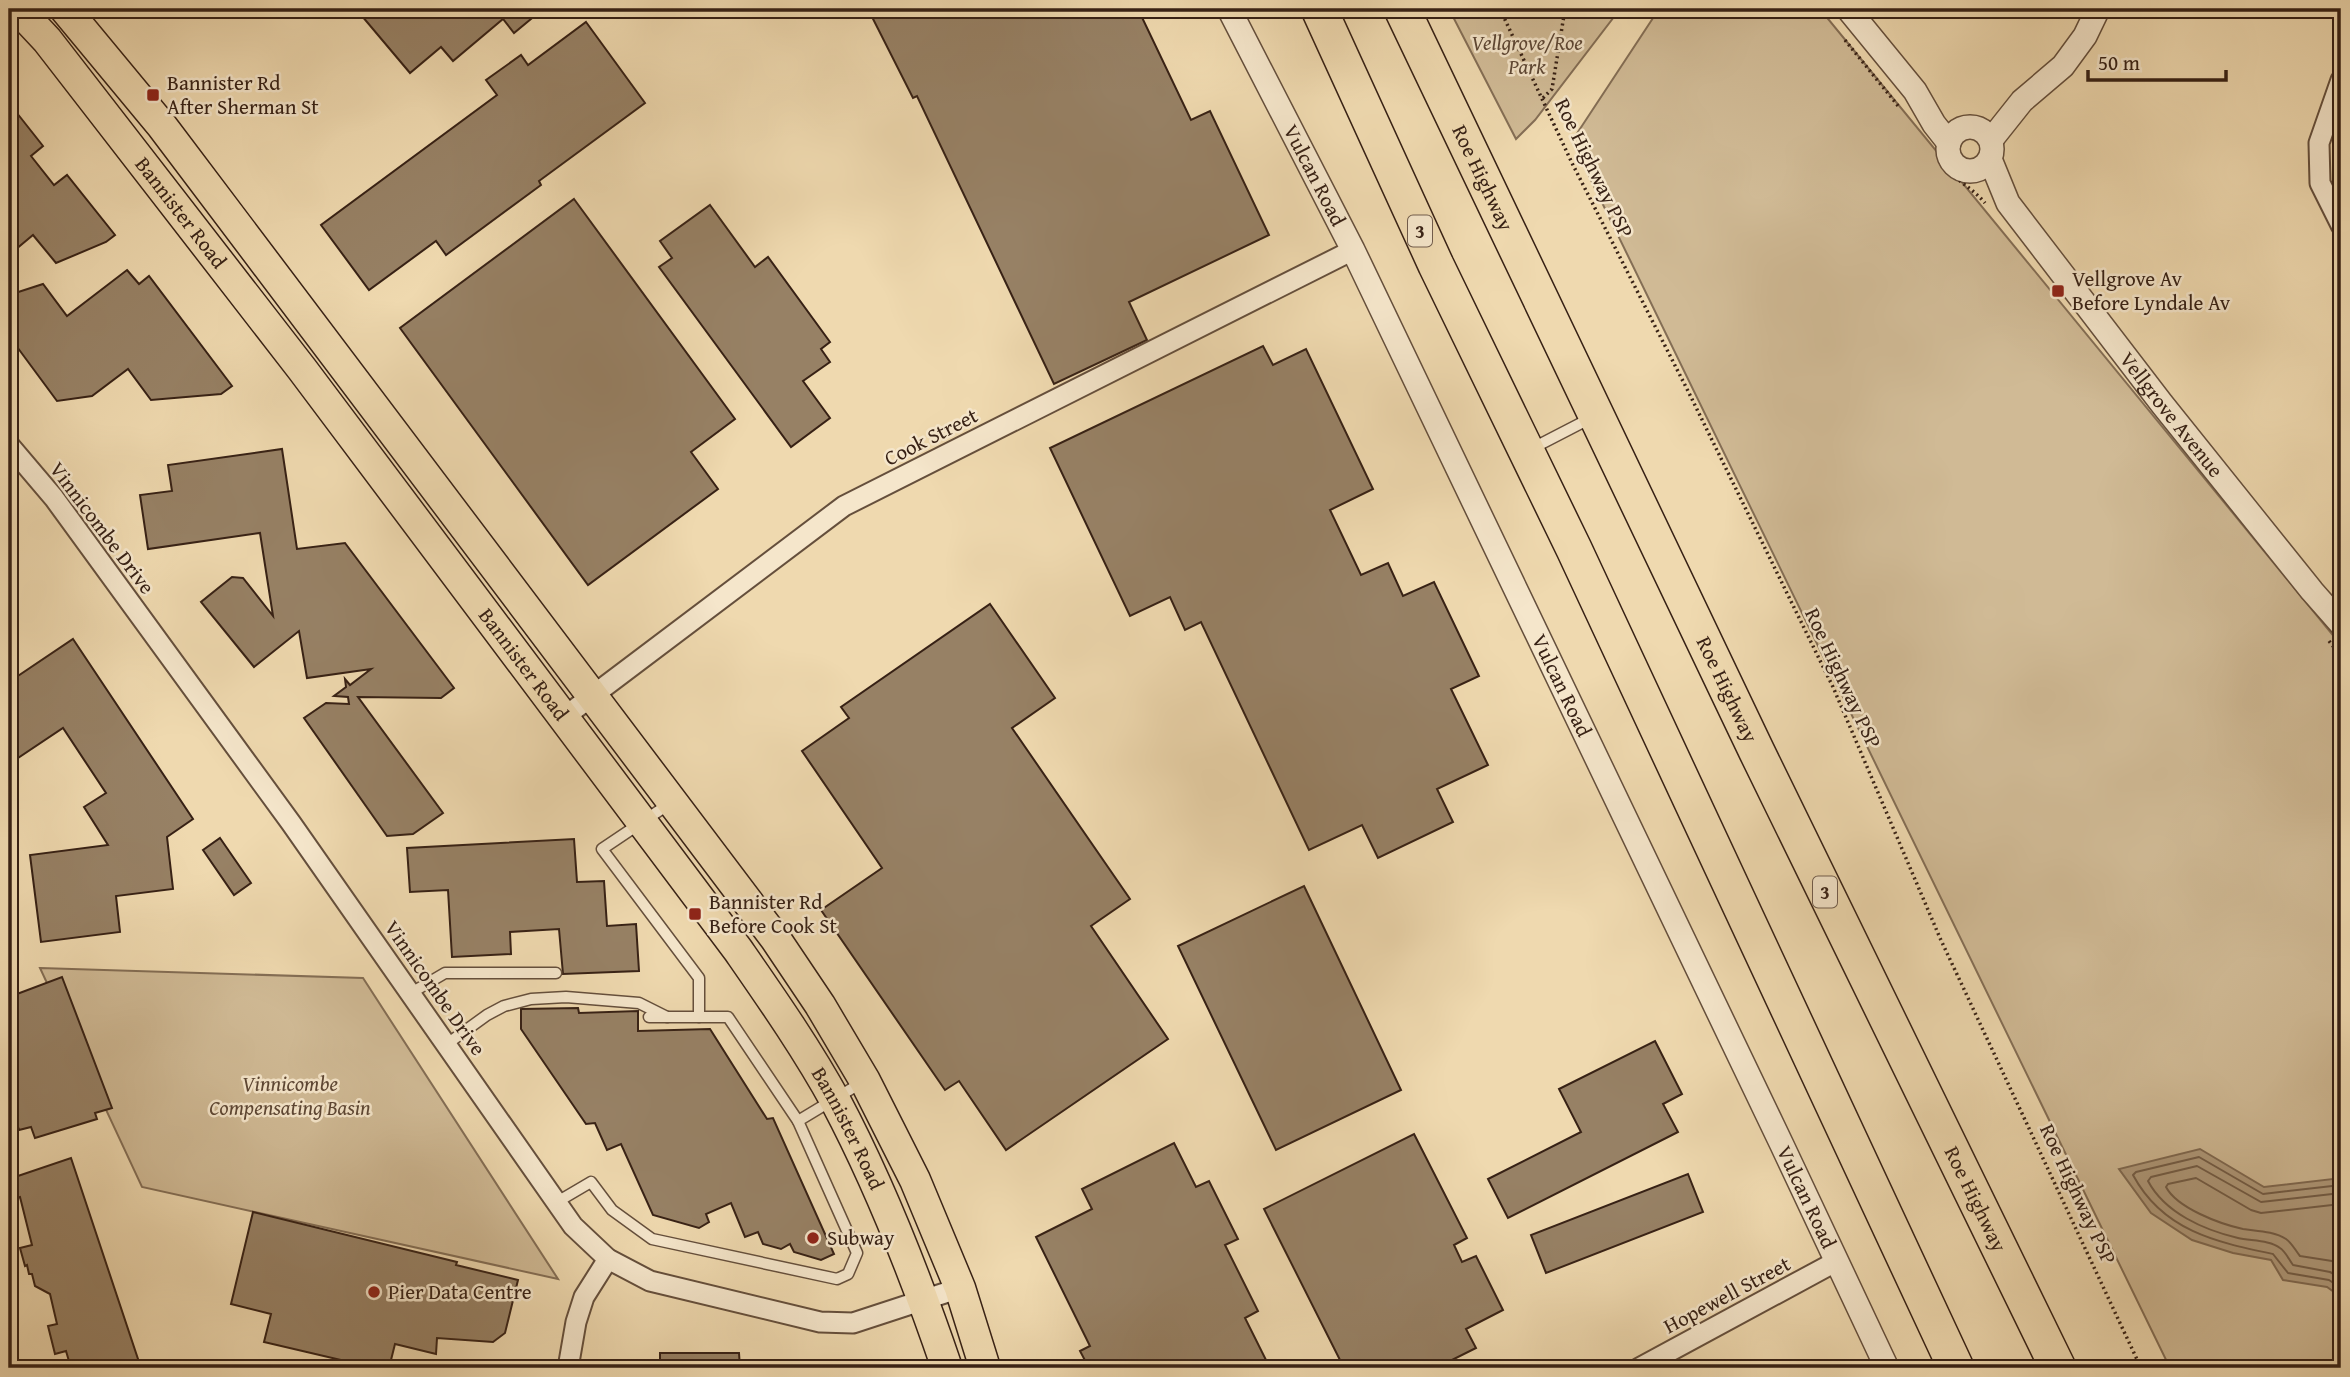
<svg xmlns="http://www.w3.org/2000/svg" width="2350" height="1377" viewBox="0 0 2350 1377" font-family="'Gentium Book Plus',serif">
	<style>
		.green { fill: #d0ba95; stroke: #846e55; stroke-width: 2 }
		.water { fill: #b09a7b; stroke: #806a52; stroke-width: 2 }
		.lines { fill: none; stroke-linecap: round; stroke-linejoin: round }
		.shore { stroke: #745e48; stroke-width: 2 }
		.building { fill: #978165; stroke: #372115; stroke-width: 2 }
		.service-casing { stroke: #654f3c; stroke-width: 13 }
		.minor-casing { stroke: #654f3c; stroke-width: 23 }
		.tertiary-casing { stroke: #654f3c; stroke-width: 26 }
		.primary-casing { stroke: #372115; stroke-width: 33 }
		.motorway-casing { stroke: #372115; stroke-width: 38 }
		.path { stroke: #372115; stroke-width: 3.5; stroke-dasharray: 2 3.5; stroke-linecap: butt }
		.service { stroke: #f5e6cb; stroke-width: 10 }
		.minor { stroke: #f5e6cb; stroke-width: 19 }
		.tertiary { stroke: #f5e6cb; stroke-width: 23 }
		.primary { stroke: #efd9af; stroke-width: 30 }
		.motorway { stroke: #efd9af; stroke-width: 35 }
		.poi-dot { fill: #8f2418; stroke: #f5e6cb; stroke-width: 2.5 }
		.labels { text-anchor: middle; stroke-width: 5; stroke-linejoin: round; paint-order: stroke }
		.shield { fill: #f5e6cb; stroke: #705c4c; stroke-width: 2 }
		.shield-label { font-size: 19px; font-weight: bold; fill: #372115 }
		.park-label { font-size: 21px; font-style: italic; fill: #5d4735; stroke: #f5e6cb }
		.poi-label { font-size: 21px; fill: #372115; stroke: #f5e6cb; text-anchor: start }
		.street-label { font-size: 21px; fill: #372115; stroke: #f5e6cb }
	</style>
	<rect width="100%" height="100%" fill="#efd9af"/>
	<filter id="stains"><feTurbulence type="fractalNoise" baseFrequency=".00286" numOctaves="4"/><feColorMatrix values="0 0 0 0 .2 0 0 0 0 .09 0 0 0 0 .02 0 0 0 .5 -.17"/></filter>
	<radialGradient id="worn" r=".72"><stop offset=".6" stop-color="#630" stop-opacity="0"/><stop offset="1" stop-color="#630" stop-opacity=".3"/></radialGradient>
	<g class="green">
		<path d="M1449 9H1620L1535 120 1516 139Z"/>
		<path d="M1659 9H1820L2341 645V1368H2170L1572 141Z"/>
		<path d="M40 968 363 978 558 1279 142 1187Z"/>
	</g>
	<path class="water" d="M2200 1149 2264 1187 2341 1178V1297L2327 1287 2283 1280 2271 1260 2233 1253 2192 1240 2151 1213 2119 1169Z"/>
	<g class="lines">
		<g class="shore">
			<path d="M2341 1185 2263 1194 2199 1157 2136 1172 2133 1175C2163 1231 2216 1242 2273 1254L2288 1273 2329 1280 2341 1288"/>
			<path d="M2341 1193 2261 1202 2197 1166 2151 1177 2148 1181C2165 1213 2204 1230 2238 1238 2250 1241 2270 1240 2280 1248 2286 1252 2289 1260 2293 1265L2330 1272 2341 1278"/>
			<path d="M2341 1204 2261 1213 2251 1210 2196 1178 2168 1184 2166 1187C2177 1208 2220 1224 2243 1229 2256 1231 2274 1231 2286 1239 2292 1243 2295 1250 2300 1256L2332 1261 2341 1265"/>
		</g>
	</g>
	<g class="building">
		<path d="M356 9H543L514 33 503 19 453 61 441 47 410 73Z"/>
		<path d="M868 9H1138L1191 120 1210 111 1269 235 1129 302 1147 340 1054 384 917 96 913 98Z"/>
		<path d="M586 22 645 103 539 181 541 185 446 255 436 241 369 290 321 225 497 95 486 80 521 55 528 65Z"/>
		<path d="M9 103 43 146 31 156 54 185 67 175 115 235 106 242 56 263 33 235 9 255Z"/>
		<path d="M574 199 735 419 691 452 718 489 588 585 400 328Z"/>
		<path d="M710 205 755 267 768 257 830 342 821 349 830 362 803 381 830 418 791 447 659 267 672 258 660 241Z"/>
		<path d="M127 270 139 284 149 276 232 386 221 394 151 400 128 369 92 396 57 401 9 336V295L43 284 67 316Z"/>
		<path d="M1263 346 1273 365 1306 349 1373 489 1330 510 1361 575 1388 563 1403 596 1434 582 1479 676 1451 689 1488 765 1437 789 1453 822 1378 858 1362 825 1309 850 1201 622 1185 630 1170 597 1130 616 1050 448Z"/>
		<path d="M282 449 297 549 345 543 454 688 441 698 358 697 443 813 413 834 387 836 304 718 326 703 349 704 348 697 334 696 346 687 345 679 350 685 371 669 307 678 299 631 254 667 201 602 232 577 243 578 273 616 260 533 148 549 140 495 172 491 168 465Z"/>
		<path d="M990 604 1055 698 1012 728 1130 899 1091 926 1168 1039 1006 1150 959 1081 945 1090 821 910 882 868 802 751 849 718 841 707Z"/>
		<path d="M73 639 193 819 167 837 173 889 116 896 120 932 41 942 30 855 108 845 84 807 106 793 63 728 9 764V682Z"/>
		<path d="M220 838 251 883 234 895 203 850Z"/>
		<path d="M574 839 577 882 604 881 607 926 636 924 639 971 563 974 559 929 510 932 511 954 452 957 448 890 410 892 407 848Z"/>
		<path d="M1304 886 1401 1090 1276 1150 1178 946Z"/>
		<path d="M62 977 112 1108 95 1113 97 1119 35 1138 31 1127 19 1130 12 1108 9 1109V997Z"/>
		<path d="M578 1008 579 1013 638 1011V1031L710 1029 767 1119 773 1118 834 1254 821 1260 794 1252 790 1244 781 1249 763 1244 758 1232 745 1237 731 1203 706 1214 709 1222 699 1228 653 1215 621 1144 607 1150 595 1123 586 1124 521 1029V1009Z"/>
		<path d="M1655 1041 1682 1094 1663 1104 1678 1132 1508 1218 1488 1179 1581 1132 1559 1089Z"/>
		<path d="M1414 1134 1467 1238 1454 1245 1462 1262 1476 1256 1503 1310 1466 1329 1476 1348 1436 1368H1344L1264 1209Z"/>
		<path d="M1174 1143 1196 1187 1209 1181 1238 1239 1225 1245 1258 1311 1245 1318 1270 1368H1089L1080 1351 1090 1346 1036 1237 1092 1209 1082 1189Z"/>
		<path d="M71 1158 141 1368H71L66 1351 55 1354 48 1326 57 1324 50 1294 35 1286 32 1274H29L27 1265 25 1266 20 1248 32 1245 20 1197 9 1200V1179Z"/>
		<path d="M1688 1174 1703 1212 1546 1273 1531 1235Z"/>
		<path d="M253 1212 457 1262 456 1265 518 1280 505 1333 493 1342 437 1338 436 1354 395 1344 389 1368H375L264 1342 271 1314 231 1304Z"/>
		<path d="M660 1353H739L740 1368H660Z"/>
	</g>
	<g class="lines">
		<g class="service-casing">
			<g id="service">
				<path d="M1533 448 1591 418"/>
				<path d="M669 804 602 849 699 978V1017"/>
				<path d="M411 993 445 973H556"/>
				<path d="M649 1017H728L798 1121"/>
				<path d="M447 1044 487 1015 504 1006 531 999 566 997 639 1003 667 1017"/>
				<path d="M557 1202 591 1182 612 1210 652 1239 837 1279 848 1274 857 1253 798 1121 861 1083"/>
			</g>
		</g>
		<g class="minor-casing">
			<g id="minor">
				<path d="M2341 80 2319 143 2320 183 2341 225"/>
				<path d="M9 445 54 498 291 823 573 1226 608 1259 650 1281 820 1322 853 1323 960 1288"/>
				<path d="M563 718 844 506 1353 250"/>
				<path d="M568 1368 576 1322 584 1297 608 1259"/>
				<path d="M1639 1368 1837 1261"/>
			</g>
		</g>
		<g class="tertiary-casing">
			<g id="tertiary">
				<path id="s1" d="M1229 9 1353 250 1782 1145 1887 1368"/>
				<path d="M1848 9 1915 91 1934 124 1949 143"/>
				<circle cx="1970" cy="149" r="22"/>
				<path d="M1991 140 2022 101 2063 66 2085 36 2098 9"/>
				<path id="s2" d="M1990 159 2008 203 2162 404 2312 591 2341 624"/>
			</g>
		</g>
		<g class="primary-casing">
			<g id="primary">
				<path id="s3" d="M18 9 47 40 302 369 738 950C772 999 807 1049 836 1102 881 1187 916 1277 947 1368"/>
				<path d="M65 9 162 126 775 938 820 1005 865 1081 915 1180 960 1288 985 1368"/>
			</g>
		</g>
		<g class="motorway-casing">
			<g id="motorway">
				<path d="M1319 9 1436 265 1574 549 1956 1368"/>
				<path id="s4" d="M1402 9 1757 752 2058 1368"/>
			</g>
		</g>
		<g class="path">
			<path d="M1500 9 1572 163 1688 391 1833 687 1940 938 2141 1368"/>
			<path d="M1845 40 1899 107"/>
			<path d="M1543 98 1552 89 1565 9"/>
			<path d="M1940 161C1951 178 1972 187 1985 203"/>
			<path d="M2329 641 2341 656"/>
		</g>
		<use href="#service" class="service"/>
		<use href="#minor" class="minor"/>
		<use href="#tertiary" class="tertiary"/>
		<use href="#primary" class="primary"/>
		<use href="#motorway" class="motorway"/>
	</g>
	<g class="poi-dot">
		<rect x="146" y="88" width="14" height="14" rx="3.5"/>
		<rect x="2051" y="284" width="14" height="14" rx="3.5"/>
		<rect x="688" y="907" width="14" height="14" rx="3.5"/>
		<circle cx="813" cy="1238" r="7"/>
		<circle cx="374" cy="1292" r="7"/>
	</g>
	<g class="labels">
		<g class="shield">
			<rect x="1408" y="215.5" width="24" height="31" rx="5"/>
			<rect x="1813" y="876.5" width="24" height="31" rx="5"/>
		</g>
		<g class="shield-label">
			<text x="1420" y="238">3</text>
			<text x="1825" y="899">3</text>
		</g>
		<g class="park-label">
			<text x="1527" y="50">Vellgrove/Roe<tspan x="1527" dy="24">Park</tspan></text>
			<text x="290" y="1091">Vinnicombe<tspan x="290" dy="24">Compensating Basin</tspan></text>
		</g>
		<g class="poi-label">
			<text x="167" y="90">Bannister Rd<tspan x="167" dy="24">After Sherman St</tspan></text>
			<text x="2072" y="286">Vellgrove Av<tspan x="2072" dy="24">Before Lyndale Av</tspan></text>
			<text x="709" y="909">Bannister Rd<tspan x="709" dy="24">Before Cook St</tspan></text>
			<text x="827" y="1245">Subway</text>
			<text x="388" y="1299">Pier Data Centre</text>
		</g>
		<g class="street-label">
			<text transform="translate(1594 168) rotate(64)" y="7">Roe Highway PSP</text>
			<text dy="7" stroke="none"><textPath href="#s1" startOffset="187">Vulcan Road</textPath></text>
			<text dy="7" stroke="none"><textPath href="#s4" startOffset="187">Roe Highway</textPath></text>
			<text dy="7" stroke="none"><textPath href="#s3" startOffset="261">Bannister Road</textPath></text>
			<text dy="7" stroke="none"><textPath href="#s2" startOffset="315">Vellgrove Avenue</textPath></text>
			<text transform="translate(931 437) rotate(-27)" y="7">Cook Street</text>
			<text transform="translate(102 528) rotate(53)" y="7">Vinnicombe Drive</text>
			<text dy="7" stroke="none"><textPath href="#s3" startOffset="828">Bannister Road</textPath></text>
			<text transform="translate(1843 678) rotate(65)" y="7">Roe Highway PSP</text>
			<text dy="7" stroke="none"><textPath href="#s1" startOffset="754">Vulcan Road</textPath></text>
			<text dy="7" stroke="none"><textPath href="#s4" startOffset="754">Roe Highway</textPath></text>
			<text transform="translate(435 988) rotate(55)" y="7">Vinnicombe Drive</text>
			<text dy="7" stroke="none"><textPath href="#s3" startOffset="1395">Bannister Road</textPath></text>
			<text transform="translate(2078 1194) rotate(65)" y="7">Roe Highway PSP</text>
			<text dy="7" stroke="none"><textPath href="#s1" startOffset="1321">Vulcan Road</textPath></text>
			<text dy="7" stroke="none"><textPath href="#s4" startOffset="1321">Roe Highway</textPath></text>
			<text transform="translate(1727 1295) rotate(-28)" y="7">Hopewell Street</text>
		</g>
	</g>
	<rect width="2350" height="1377" fill="none" stroke="#efd9af" stroke-width="35"/>
	<rect x="10" y="10" width="2329" height="1356" fill="none" stroke="#372115" stroke-width="3.5"/>
	<rect x="18" y="18" width="2315" height="1342" fill="none" stroke="#372115" stroke-width="2"/>
	<path d="M2088 70v10h138v-10" fill="none" stroke="#372115" stroke-width="3.5"/>
	<text x="2098" y="70" font-size="21" fill="#372115" stroke="#f5e6cb" stroke-width="5" paint-order="stroke">50 m</text>
	<rect width="100%" height="100%" filter="url(#stains)"/>
	<rect width="100%" height="100%" fill="url(#worn)"/>
</svg>
